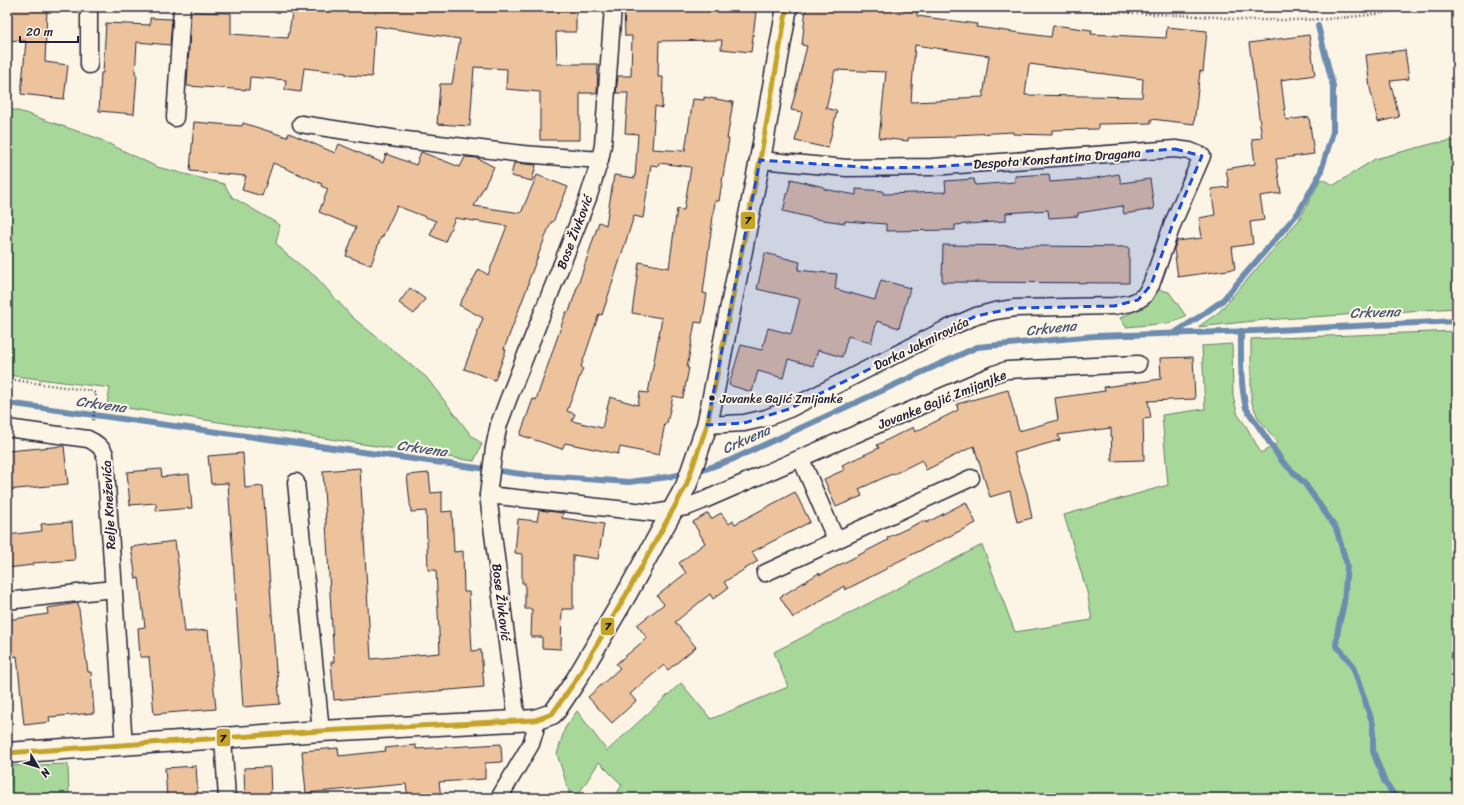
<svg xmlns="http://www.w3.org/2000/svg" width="1464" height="805" viewBox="0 0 1464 805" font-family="Sriracha,sans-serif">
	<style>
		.green { fill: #a7d899; stroke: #647d6a }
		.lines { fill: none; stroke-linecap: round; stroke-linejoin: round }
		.stream { stroke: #6e8caf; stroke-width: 6 }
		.building { fill: #edc39d; stroke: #22223b; fill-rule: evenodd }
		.minor-casing { stroke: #22223b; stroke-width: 19 }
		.tertiary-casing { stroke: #22223b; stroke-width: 23 }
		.path { stroke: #22223b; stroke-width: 2.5; stroke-dasharray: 1 3; stroke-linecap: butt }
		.minor { stroke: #fcf5e5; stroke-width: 16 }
		.tertiary { stroke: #fcf5e5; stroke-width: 20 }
		.bus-1-casing { stroke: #fcf5e5; stroke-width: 8 }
		.bus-1 { stroke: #c4a32b; stroke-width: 5 }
		.marked { fill: #1d4ed8; fill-opacity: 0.2; stroke: #1d4ed8; stroke-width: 3; stroke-dasharray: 8 5; stroke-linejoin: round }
		.bus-dot { fill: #22223b; stroke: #fcf5e5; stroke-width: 1.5 }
		.labels { text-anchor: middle; stroke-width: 4; stroke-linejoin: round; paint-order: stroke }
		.bus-label { font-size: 12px; fill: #22223b; stroke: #fcf5e5; text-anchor: start }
		.street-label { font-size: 13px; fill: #22223b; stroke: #fcf5e5 }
		.water-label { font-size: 14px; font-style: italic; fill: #485775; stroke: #fcf5e5 }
		.line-badge { stroke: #fcf5e5; stroke-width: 1.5 }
		.pale-badge-label { font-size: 11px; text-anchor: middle; font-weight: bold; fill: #111 }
	</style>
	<rect width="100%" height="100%" fill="#fcf5e5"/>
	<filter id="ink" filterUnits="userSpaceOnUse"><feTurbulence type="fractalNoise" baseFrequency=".025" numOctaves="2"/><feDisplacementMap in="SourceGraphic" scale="8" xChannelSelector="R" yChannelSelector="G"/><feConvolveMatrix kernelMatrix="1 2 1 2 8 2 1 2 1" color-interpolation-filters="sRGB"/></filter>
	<g filter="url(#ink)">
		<g class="green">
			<path d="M7 108 25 113 97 138 157 167 224 184 232 197 280 225 276 243 286 254 316 277 352 317 426 377 471 435 482 444 474 461 107 405 110 388 7 375Z"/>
			<path d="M1457 140V308L1263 320 1198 327 1219 312 1299 220 1321 179 1334 185 1375 159 1435 143Z"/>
			<path d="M1156 289 1169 292 1186 316 1169 323 1126 327 1120 318C1139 310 1143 304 1156 289Z"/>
			<path d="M1457 331V798H614L622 785 599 762 578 795 582 798H571L557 754 565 728 577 711 607 751 681 683 711 719 788 687 774 652 982 545 1015 632 1092 620 1087 592 1064 515 1168 485 1162 415 1205 409 1202 346 1232 344 1233 397 1238 415 1246 426 1261 453 1278 443 1258 418 1251 400V339Z"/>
			<path d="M68 764 69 798H7V766Z"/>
		</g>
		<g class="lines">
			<g class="stream">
				<path d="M1241 331C1241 357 1240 383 1246 408L1282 461 1305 484 1336 528 1347 565 1344 603 1338 629 1336 645 1352 664 1373 724V751L1385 783 1397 798"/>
				<path d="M1176 332 1202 315 1222 301 1298 213 1320 174 1333 132V86L1318 26"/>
				<path d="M7 403 529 475 629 482 668 477 700 471 731 460 977 347 1095 336 1255 331 1457 321"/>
			</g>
		</g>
		<g class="building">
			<path d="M7 7H47L45 62 68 65 64 99 21 94 26 41 7 40Z"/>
			<path d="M293 7H540V10L576 9V32H556L557 64H598L597 93H580V140H540V92L506 89 507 69 474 67 470 126 437 124 440 84H452L460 39 375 26 372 77 346 75V73L304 68 301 92 285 90 286 80 250 77 249 90 187 86 191 12 231 13V34L288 38Z"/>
			<path d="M624 7H711L756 12 751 52 721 49 722 40 659 41 658 77H663L662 108 655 106 652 149 685 151 693 99 704 100V97L733 102 727 139H729L719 201H715L703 293 707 294 702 323 695 322 687 368H689L683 398 673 396 667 423H665L659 455 620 447 618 454 565 443 562 449 520 435 533 399 536 400 566 312H569L599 222 606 225 614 175 635 178 638 134 625 133 628 93H616L618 76H631L632 36H625ZM659 163 691 167 684 210 677 209 669 268 639 262 632 313 662 318 648 393 640 392 638 405 610 397 602 428 572 421 575 414 567 411 583 368 581 367 599 314 602 315 634 216 643 218 651 165 658 166Z"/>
			<path d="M806 7H856L917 11V16L977 24 976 27 1051 37 1053 25 1092 30 1091 34 1166 38 1167 27 1207 31 1203 72 1200 71 1194 124 1151 119V123L1098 124V129L1052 130V135L1013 134V132L955 135V137L908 138V141L879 138 886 72 835 70 826 108 837 111 828 148 795 141 802 112 791 110 807 46 802 45ZM915 45 989 56 983 97 960 98V100L911 102ZM1029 64 1143 79 1142 97 1025 95Z"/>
			<path d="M150 18 172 19 170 45 137 42 135 75H137L134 114 99 111 101 73H103L106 23 150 25Z"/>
			<path d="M1309 35 1315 75 1281 80 1286 120 1309 117 1314 154 1276 159 1281 193 1260 196 1264 220 1250 222 1253 244 1232 247 1235 269 1178 277 1174 249 1177 241 1202 238 1199 218 1215 215 1211 189 1229 187 1226 169 1255 164 1252 139 1262 138 1249 43Z"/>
			<path d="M1405 50 1409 79 1390 81 1399 117 1378 122 1370 88 1366 55Z"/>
			<path d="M194 122 242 126 243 123 287 137 289 133 335 153 339 144 383 163 386 154 416 165 421 152 460 167 465 157 477 158 494 167 474 206 521 213 537 175 568 187 553 222H551L528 282 529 283 504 349 506 350 495 380 464 369 483 318 459 305 479 269 488 275 507 226 455 218 445 242 430 235 436 221 397 206 382 238 381 237 371 265 346 256 356 227 319 212 328 189 321 186 322 184 273 163 262 196 242 190 246 176 190 171Z"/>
			<path d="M514 163 536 165 532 181 511 176Z"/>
			<path d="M1049 174 1050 182 1090 179 1119 174 1121 183 1150 179 1154 209 1124 214 1122 206 1078 213V216L1049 218 1048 210 1006 213V221L955 225V230L886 231V224L845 221V223L816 219 783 211 791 179 824 187V189L856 195V189L883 191V194L946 192 945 181 974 179 975 185 1015 182V176Z"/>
			<path d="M943 245 1129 247V283L942 282Z"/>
			<path d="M765 253 800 262 798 270 837 274 835 289 875 300 881 280 910 288 899 328 877 321 871 343 848 336 842 357 818 350 813 366 788 359 783 378 758 371 752 392 729 385 741 345 762 350 768 328 791 334 800 299 757 289Z"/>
			<path d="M410 288 425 299 414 314 399 303Z"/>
			<path d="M1193 357 1195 399 1148 401 1151 418 1143 419 1144 460 1112 461 1111 428 1058 435 1060 440 1014 453 1027 493 1032 518 1017 522 1010 491 990 497 974 446 926 470 922 460 892 475V474L859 489 862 496 836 507 824 479 844 470 842 465 879 448 877 445 913 427 915 432 958 410 957 404 1008 390 1019 431 1058 420 1055 398 1105 391 1104 387 1161 379 1160 358Z"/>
			<path d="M64 446 68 484 7 490V451Z"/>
			<path d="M243 453 245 488 263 486 276 671H277L280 704 243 707 228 483 211 484 208 456Z"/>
			<path d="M360 468 371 659 440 653 436 570H428L426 511 411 512 407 475 429 473 431 493 442 492V512L452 511 454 552 463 551 464 592H469L472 651 481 650 484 687 334 700 331 662H334L323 471Z"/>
			<path d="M161 469 162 477 189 474 192 508 156 511V503L130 505 127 472Z"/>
			<path d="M795 492 810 522 752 552 758 561 724 582 728 588 713 599 710 594 675 622 696 647 668 670 664 665 630 694 636 701 612 723 588 697 620 668 616 664 647 638 637 625 664 604 657 596 686 573 679 563 705 543 693 522 708 513 711 519 721 513 729 524 733 521 735 524Z"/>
			<path d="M966 502 976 523 887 567 888 568 845 590 844 586 793 618 780 597 819 573 820 575 888 540 887 538 925 520 926 523Z"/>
			<path d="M539 510 563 513 562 518 604 524 598 559 573 555V609H562L561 649 542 648V637H531L532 609H525V583H522V554L515 553 518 519 537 521Z"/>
			<path d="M72 522 75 560 33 563V565L7 568V535L42 531 41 524Z"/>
			<path d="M175 541 179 572H178L185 632 208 630 216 709 154 714 149 657H140L138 628 145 627 139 578 136 579 131 547Z"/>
			<path d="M78 603 88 672H91L94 713 49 717 50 722 24 725 17 656 12 657 7 620 48 614 47 608Z"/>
			<path d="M501 744 502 762 485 763V779L439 782 441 798H408L406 784 306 793 302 751 338 748 339 756 386 751 385 748 416 745V749Z"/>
			<path d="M196 766 198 798H167L165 768Z"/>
			<path d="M270 767 271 798H245L244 768Z"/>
		</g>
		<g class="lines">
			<g class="minor-casing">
				<g id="minor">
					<path d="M89 65V7"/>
					<path d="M175 118 182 7"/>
					<path d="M301 124 398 139 523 154 600 160"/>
					<path d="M707 425 744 423 766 418 789 409 944 330 976 316 995 311 1015 308 1114 306 1131 303 1138 300 1144 296 1151 285 1173 223 1202 156 1190 151 1175 149 932 167 847 168 760 160"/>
					<path d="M7 428 88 439C95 442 101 446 105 454L124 746"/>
					<path d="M801 459 836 540"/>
					<path d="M296 482 321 731"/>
					<path d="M488 495 654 513 687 507 702 501 994 374 1007 370 1138 364"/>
					<path d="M765 573 971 478"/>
					<path d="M7 601 113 589"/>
					<path d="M517 721 488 495 494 448 499 424 508 400 588 198 600 160 603 145 613 7"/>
					<path d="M223 738 227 798"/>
					<path d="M499 798 531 744 535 731V720"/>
				</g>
			</g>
			<g class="tertiary-casing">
				<path id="tertiary" d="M7 753 321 731 535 720 552 714 556 710 576 680 626 595 686 486 707 425 711 406 760 160 787 7"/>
			</g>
			<g class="path">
				<path d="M1049 7 1094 11 1217 17 1241 20H1293L1328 19 1369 15 1421 7"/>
				<path d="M7 379 92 391 96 394 93 422"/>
			</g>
			<use href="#minor" class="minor"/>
			<use href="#tertiary" class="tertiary"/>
			<g class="bus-1-casing">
				<path id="bus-1" d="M7 753 321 731 535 720 552 714 576 680 626 595 686 486 707 425 760 160 787 7"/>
			</g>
			<use href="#bus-1" class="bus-1"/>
		</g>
	</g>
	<path class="marked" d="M1175 149 1202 156 1173 223 1151 285 1138 300 1114 306 1015 308 976 316 789 409 744 423 707 425 760 160 876 168 932 167Z"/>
	<circle class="bus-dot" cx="712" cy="398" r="3.5"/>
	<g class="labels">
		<g class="bus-label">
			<text x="720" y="403">Jovanke Gajić Zmijanke</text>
		</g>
		<g class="street-label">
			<text transform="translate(1057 158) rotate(-4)" y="5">Despota Konstantina Dragana</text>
			<text transform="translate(574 232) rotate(-69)" y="5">Bose Živković</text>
			<text transform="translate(921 343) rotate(-26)" y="5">Darka Jakmirovića</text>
			<text transform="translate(942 399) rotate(-22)" y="5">Jovanke Gajić Zmijanjke</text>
			<text transform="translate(108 505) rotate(-93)" y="5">Relje Kneževića</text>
			<text transform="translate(502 602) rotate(83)" y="5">Bose Živković</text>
		</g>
		<g class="water-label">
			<text transform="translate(1375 312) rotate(-2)" y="5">Crkvena</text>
			<text transform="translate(1051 328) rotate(-6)" y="5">Crkvena</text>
			<text transform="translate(101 404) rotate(8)" y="5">Crkvena</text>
			<text transform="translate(746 439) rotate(-24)" y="5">Crkvena</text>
			<text transform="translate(422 448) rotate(8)" y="5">Crkvena</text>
		</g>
	</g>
	<g class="line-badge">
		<rect x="740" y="211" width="16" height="19" rx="4" fill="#c4a32b"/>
		<rect x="600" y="617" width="15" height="19" rx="4" fill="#c4a32b"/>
		<rect x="216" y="728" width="15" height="19" rx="4" fill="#c4a32b"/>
	</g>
	<g class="pale-badge-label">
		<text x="748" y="224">7</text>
		<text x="608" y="630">7</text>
		<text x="223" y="742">7</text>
	</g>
	<rect width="1464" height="805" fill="none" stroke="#fcf5e5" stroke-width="24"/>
	<rect x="12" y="12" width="1440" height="781" fill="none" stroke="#22223b" stroke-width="1.5" filter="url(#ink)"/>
	<g transform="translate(38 767) rotate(128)" stroke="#fcf5e5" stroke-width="3" paint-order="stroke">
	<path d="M0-3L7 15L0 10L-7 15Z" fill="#22223b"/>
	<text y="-6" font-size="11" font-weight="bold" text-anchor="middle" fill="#22223b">N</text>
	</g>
	<path d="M20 36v6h58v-6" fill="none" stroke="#22223b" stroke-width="2"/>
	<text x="26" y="36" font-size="12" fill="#22223b" stroke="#fcf5e5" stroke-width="3" paint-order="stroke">20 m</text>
</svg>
